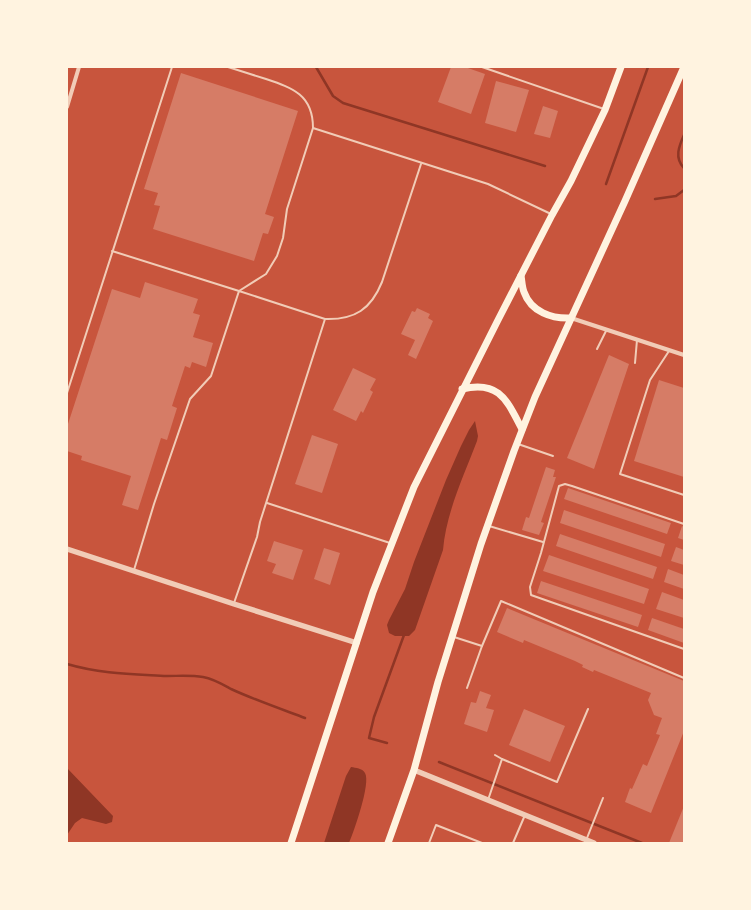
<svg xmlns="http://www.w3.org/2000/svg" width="751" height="910" viewBox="0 0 751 910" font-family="'Nunito Sans',sans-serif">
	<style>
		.water { fill: #8f3625 }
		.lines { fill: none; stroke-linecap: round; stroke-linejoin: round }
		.stream { stroke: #8f3625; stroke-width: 2.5 }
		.building { fill: #d67c66 }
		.service { stroke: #f1ccb7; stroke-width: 2 }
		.minor { stroke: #f1ccb7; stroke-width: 4 }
		.tertiary { stroke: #f1ccb7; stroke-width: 5.5 }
		.trunk { stroke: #fff3e0; stroke-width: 7 }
	</style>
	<rect width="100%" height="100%" fill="#c8553d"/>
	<g class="water">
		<path d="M475 421 478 436 477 441C464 475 446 513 443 550L415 630 409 636H395L389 633 387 625 389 620 405 589 414 562 446 480 461 446 469 430Z"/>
		<path d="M351 767C356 768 362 768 365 773 371 783 354 831 349 843H324L346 776Z"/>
		<path d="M67 768 113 816 112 822 106 824 82 818 75 823 67 835Z"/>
	</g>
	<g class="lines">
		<g class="stream">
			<path d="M316 67 333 96 343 103 545 166"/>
			<path d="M684 135C679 146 674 158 684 168"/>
			<path d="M606 184 648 67"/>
			<path d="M655 199 676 196 684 190"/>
			<path d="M67 664C101 674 132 674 167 676 179 676 191 675 203 677 214 679 222 684 231 689 255 700 281 709 305 718"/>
			<path d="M387 743 369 738 374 717 404 635"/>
			<path d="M439 762 642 843"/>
		</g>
	</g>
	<g class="building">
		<path d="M451 67H465L485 74 471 114 438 102Z"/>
		<path d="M181 73 298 111 265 214 274 217 268 234 263 233 254 261 153 229 160 206 154 205 158 193 144 189Z"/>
		<path d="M496 81 529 90 516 132 485 123Z"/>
		<path d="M543 106 558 111 550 138 534 134Z"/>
		<path d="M145 282 198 299 193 313 200 315 193 337 213 343 206 367 192 362 190 368 185 366 172 406 177 408 167 440 161 438 138 510 122 505 131 476 81 460 82 456 67 451V427L112 289 140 298Z"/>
		<path d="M417 308 430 314 428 318 433 321 416 359 408 355 415 340 401 334 412 311 415 312Z"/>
		<path d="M609 355 629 364 594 469 567 458Z"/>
		<path d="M353 368 376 379 370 390 373 392 363 413 361 411 356 421 333 410Z"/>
		<path d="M659 380 684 388V477L634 461Z"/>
		<path d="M312 435 338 444 322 493 295 484Z"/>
		<path d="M546 467 555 470 553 477H556L541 522 544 523 539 535 522 530 526 517 529 518Z"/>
		<path d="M568 488 671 523 667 534 564 499Z"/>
		<path d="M564 510 665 544 661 557 560 523Z"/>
		<path d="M682 526 684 527V540L678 538Z"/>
		<path d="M560 534 657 567 653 579 556 546Z"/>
		<path d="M274 541 303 550 293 580 272 573 276 564 267 561Z"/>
		<path d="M676 547 684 550V565L671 561Z"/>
		<path d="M324 548 340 553 330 585 314 579Z"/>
		<path d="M549 555 649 589 644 604 543 571Z"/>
		<path d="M668 569 684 575V589L664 582Z"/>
		<path d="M541 581 642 615 638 627 537 593Z"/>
		<path d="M662 592 684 600V618L656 609Z"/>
		<path d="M507 608 684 681V731L651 813 625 802 630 788 632 789 643 764 647 766 660 735 656 734 662 718 654 715 648 700 651 693 594 670 593 672 582 667 583 665 575 661 524 640 523 643 497 632Z"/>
		<path d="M652 618 684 629V643L648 630Z"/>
		<path d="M480 691 491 695 486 708 494 710 487 732 464 724 471 702 476 703Z"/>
		<path d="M524 709 565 726 550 762 509 745Z"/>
		<path d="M684 806V843H669Z"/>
	</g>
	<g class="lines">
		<g class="service">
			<path d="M482 67 604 109"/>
			<path d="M313 128 488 184 551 214"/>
			<path d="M112 251 239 291 266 274 277 256 283 238 287 209 313 128C313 95 293 88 266 79 253 75 241 71 228 67"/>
			<path d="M597 349 606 331"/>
			<path d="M669 351 650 380 620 474 684 495"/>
			<path d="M635 363 637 340"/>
			<path d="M67 393 172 67"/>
			<path d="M518 444 553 456"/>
			<path d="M267 503 390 543"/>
			<path d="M684 524 572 486 565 484 559 486 541 553 530 587 531 595 684 649"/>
			<path d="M489 526 543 542"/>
			<path d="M134 570 154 504 190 399 211 376 239 291 325 319"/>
			<path d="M234 603 257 537 260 522 325 319C355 320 371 309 382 282L421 164"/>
			<path d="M454 637 482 646"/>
			<path d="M467 688 482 646 501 601 684 678"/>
			<path d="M502 759 557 782 588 709"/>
			<path d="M488 800 502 759 495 755"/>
			<path d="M587 838 603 798"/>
			<path d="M429 843 436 825 482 843"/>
			<path d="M513 843 525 815"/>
		</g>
		<g class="minor">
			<path d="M67 107 79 67"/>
			<path d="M571 318 684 355"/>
		</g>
		<g class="tertiary">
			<path d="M67 549 234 604 357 643"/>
			<path d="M414 770 594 843"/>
		</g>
		<g class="trunk">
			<path d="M521 276C522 281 522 287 524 292 531 312 552 319 571 318"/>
			<path d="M462 389C500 380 507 401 522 429"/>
			<path d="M291 843 373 592 414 487 497 322 552 215 571 181 605 110 621 67"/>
			<path d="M388 843 414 770 438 682 481 544 514 451 535 397 625 201 684 67"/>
		</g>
	</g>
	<rect width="751" height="910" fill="none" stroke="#fff3e0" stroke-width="136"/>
</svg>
